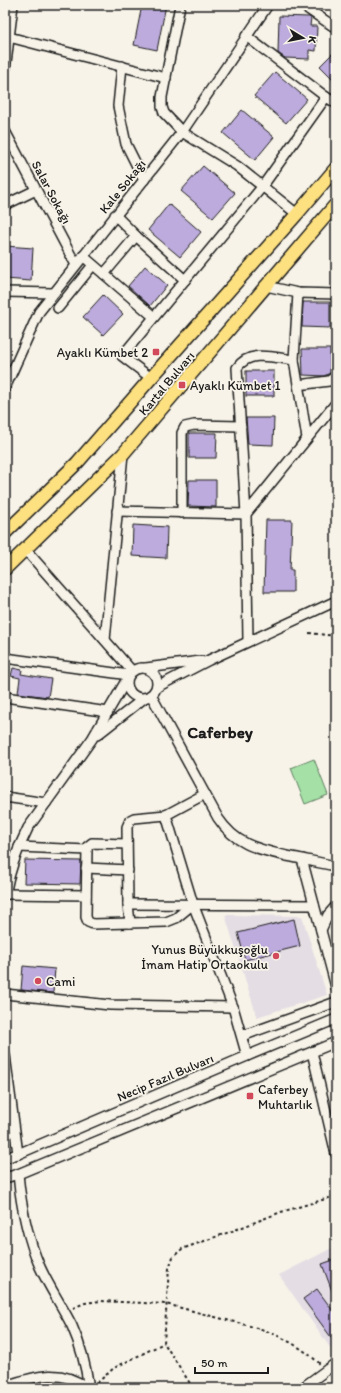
<svg xmlns="http://www.w3.org/2000/svg" width="341" height="1393" viewBox="0 0 341 1393" font-family="Itim,sans-serif">
	<style>
		.built { fill: #e5dde4 }
		.green { fill: #a5e1a6; stroke: #607e61 }
		.building { fill: #bcabdc; stroke: #1c1c1c }
		.lines { fill: none; stroke-linecap: round; stroke-linejoin: round }
		.minor-casing { stroke: #1c1c1c; stroke-width: 12 }
		.major-casing { stroke: #1c1c1c; stroke-width: 15 }
		.path { stroke: #1c1c1c; stroke-width: 2; stroke-dasharray: 3 3; stroke-linecap: butt }
		.minor { stroke: #f7f3e8; stroke-width: 9 }
		.major { stroke: #fde080; stroke-width: 12 }
		.poi-dot { fill: #d1495b; stroke: #f7f3e8; stroke-width: 1.5 }
		.labels { text-anchor: middle; stroke-width: 3.5; stroke-linejoin: round; paint-order: stroke }
		.street-label { font-size: 13px; fill: #1c1c1c; stroke: #f7f3e8 }
		.poi-label { font-size: 13px; fill: #1c1c1c; stroke: #f7f3e8; text-anchor: start }
		.district-label { font-size: 17px; font-weight: bold; fill: #1c1c1c; stroke: #f7f3e8 }
	</style>
	<rect width="100%" height="100%" fill="#f7f3e8"/>
	<filter id="ink" filterUnits="userSpaceOnUse"><feTurbulence type="fractalNoise" baseFrequency=".025" numOctaves="2"/><feDisplacementMap in="SourceGraphic" scale="8" xChannelSelector="R" yChannelSelector="G"/><feConvolveMatrix kernelMatrix="1 2 1 2 8 2 1 2 1" color-interpolation-filters="sRGB"/></filter>
	<g filter="url(#ink)">
		<g class="built">
			<path d="M225 915 302 916 327 995 257 1017Z"/>
			<path d="M336 1246V1356L279 1275Z"/>
		</g>
		<path class="green" d="M314 759 328 795 305 804 291 768Z"/>
		<g class="building">
			<path d="M142 5H166L157 50 134 45Z"/>
			<path d="M279 16 309 17 311 18 310 26H317L316 51 309 50V59L285 58 278 53Z"/>
			<path d="M336 50V82L320 66Z"/>
			<path d="M275 72 307 99 286 123 254 96Z"/>
			<path d="M242 110 274 137 255 160 223 133Z"/>
			<path d="M203 166 235 193 213 218 181 191Z"/>
			<path d="M169 204 201 232 180 257 148 230Z"/>
			<path d="M5 246 33 248 31 281 5 279Z"/>
			<path d="M145 266 167 285 150 306 128 286Z"/>
			<path d="M103 295 123 314 103 335 83 317Z"/>
			<path d="M303 302H330V328L302 327Z"/>
			<path d="M302 349H330V373L324 376 303 375Z"/>
			<rect x="246" y="371" width="28" height="25"/>
			<path d="M246 418H274L273 445 248 444Z"/>
			<path d="M189 433H217L216 458H189Z"/>
			<path d="M189 480H216V507L188 506Z"/>
			<path d="M266 520H292L290 570H293V592H264Z"/>
			<path d="M133 525 167 527 166 558 132 556Z"/>
			<path d="M13 668 22 670 21 674 51 679 48 697 18 693 20 678 11 676Z"/>
			<path d="M25 860 81 861 80 884 24 883Z"/>
			<path d="M294 919 300 946 245 960 238 933Z"/>
			<path d="M23 966 55 969 53 993 21 990Z"/>
			<path d="M336 1259V1299H335L322 1264Z"/>
			<path d="M317 1289 336 1315V1344L303 1299Z"/>
		</g>
		<g class="lines">
			<g class="minor-casing">
				<g id="minor">
					<path d="M180 5 162 97V107L164 113 182 132 237 166 297 214"/>
					<path d="M302 5 336 28"/>
					<path d="M246 36 326 97"/>
					<path d="M9 37 166 78"/>
					<path d="M122 66 118 106 126 144 144 180"/>
					<path d="M5 71 13 5"/>
					<path d="M5 131 76 265"/>
					<path d="M5 205 36 190"/>
					<path d="M115 215 136 236 185 280"/>
					<path d="M83 256 154 317"/>
					<path d="M104 274 136 236"/>
					<path d="M266 286 298 293 336 294"/>
					<path d="M5 292 53 293"/>
					<path d="M58 308 93 265"/>
					<path d="M294 360 298 293"/>
					<path d="M151 378 122 356 262 187 326 97 336 103"/>
					<path d="M298 385 329 381 336 376"/>
					<path d="M5 388 39 312 182 132 268 5"/>
					<path d="M117 511 246 514 237 368C249 349 275 358 294 360L307 438"/>
					<path d="M182 513V433L185 427 194 425 241 426"/>
					<path d="M25 549 132 671"/>
					<path d="M105 640 123 454"/>
					<path d="M248 641 246 514 336 403"/>
					<path d="M5 658 129 675"/>
					<circle cx="142" cy="683" r="15"/>
					<path d="M146 668 201 661"/>
					<path d="M157 687 209 660 336 601"/>
					<path d="M151 695 218 818C236 845 257 849 287 856 303 859 320 863 336 866"/>
					<path d="M5 697 108 712"/>
					<path d="M97 735 143 699"/>
					<path d="M205 794 166 815 193 904 233 1007 247 1056"/>
					<path d="M5 797 46 803"/>
					<path d="M127 844 92 843 87 847 86 917 88 922 93 924 166 922 176 918 193 904"/>
					<path d="M19 847 87 850"/>
					<path d="M302 859 336 987"/>
					<path d="M86 868 128 870"/>
					<path d="M5 894 86 895"/>
					<path d="M5 895C9 871 17 850 28 828L92 739 127 679"/>
					<path d="M128 904 314 905"/>
					<path d="M130 923 128 904 127 827 130 820 134 818 166 815"/>
					<path d="M321 930 328 915 336 906"/>
					<path d="M5 994 110 1005 233 1007"/>
					<path d="M242 1036 336 1002"/>
					<path d="M312 1052 336 1154"/>
					<path d="M5 1055 18 1154"/>
					<path d="M5 1158 18 1154 247 1056 336 1019"/>
					<path d="M18 1174C21 1206 27 1237 40 1267 49 1287 62 1306 72 1326 81 1346 86 1367 89 1388"/>
					<path d="M5 1178 18 1174 336 1042"/>
					<path d="M5 1386C35 1377 59 1367 87 1388"/>
					<path d="M302 1388 336 1363"/>
				</g>
			</g>
			<g class="major-casing">
				<g id="major">
					<path d="M5 533 77 463 151 378 297 214 336 168"/>
					<path d="M5 569 123 454 336 204"/>
				</g>
			</g>
			<g class="path">
				<path d="M309 633 336 636"/>
				<path d="M73 1308 85 1303 100 1301 166 1304 261 1329C283 1337 303 1348 320 1364"/>
				<path d="M331 1376 336 1381"/>
				<path d="M97 1383 114 1368 164 1343"/>
				<path d="M193 1388 164 1343 169 1268 173 1257 182 1249 235 1230 281 1212 336 1196"/>
			</g>
			<use href="#minor" class="minor"/>
			<use href="#major" class="major"/>
		</g>
	</g>
	<g class="poi-dot">
		<rect x="152" y="348" width="8" height="8" rx="2"/>
		<rect x="178" y="381" width="8" height="8" rx="2"/>
		<circle cx="276" cy="956" r="4"/>
		<circle cx="38" cy="981" r="4"/>
		<rect x="246" y="1092" width="8" height="8" rx="2"/>
	</g>
	<g class="labels">
		<g class="street-label">
			<text transform="translate(122 186) rotate(-51)" y="5">Kale Sokağı</text>
			<text transform="translate(52 192) rotate(62)" y="5">Salar Sokağı</text>
			<text transform="translate(166 383) rotate(-50)" y="5">Kartal Bulvarı</text>
			<text transform="translate(165 1077) rotate(-23)" y="5">Necip Fazıl Bulvarı</text>
		</g>
		<g class="poi-label">
			<text x="148" y="357" text-anchor="end">Ayaklı Kümbet 2</text>
			<text x="190" y="390">Ayaklı Kümbet 1</text>
			<text x="268" y="954" text-anchor="end">Yunus Büyükkuşoğlu<tspan x="268" dy="15">İmam Hatip Ortaokulu</tspan></text>
			<text x="46" y="986">Cami</text>
			<text x="258" y="1094">Caferbey<tspan x="258" dy="15">Muhtarlık</tspan></text>
		</g>
		<g class="district-label">
			<text x="220" y="738">Caferbey</text>
		</g>
	</g>
	<rect width="341" height="1393" fill="none" stroke="#f7f3e8" stroke-width="20"/>
	<rect x="10" y="10" width="321" height="1373" fill="none" stroke="#1c1c1c" stroke-width="1.5" filter="url(#ink)"/>
	<g transform="translate(303 38) rotate(100)" stroke="#f7f3e8" stroke-width="3" paint-order="stroke">
	<path d="M0-3L7 15L0 10L-7 15Z" fill="#1c1c1c"/>
	<text y="-6" font-size="11" font-weight="bold" text-anchor="middle" fill="#1c1c1c">K</text>
	</g>
	<path d="M195 1367v6h73v-6" fill="none" stroke="#1c1c1c" stroke-width="2"/>
	<text x="201" y="1367" font-size="12" fill="#1c1c1c" stroke="#f7f3e8" stroke-width="3" paint-order="stroke">50 m</text>
</svg>
